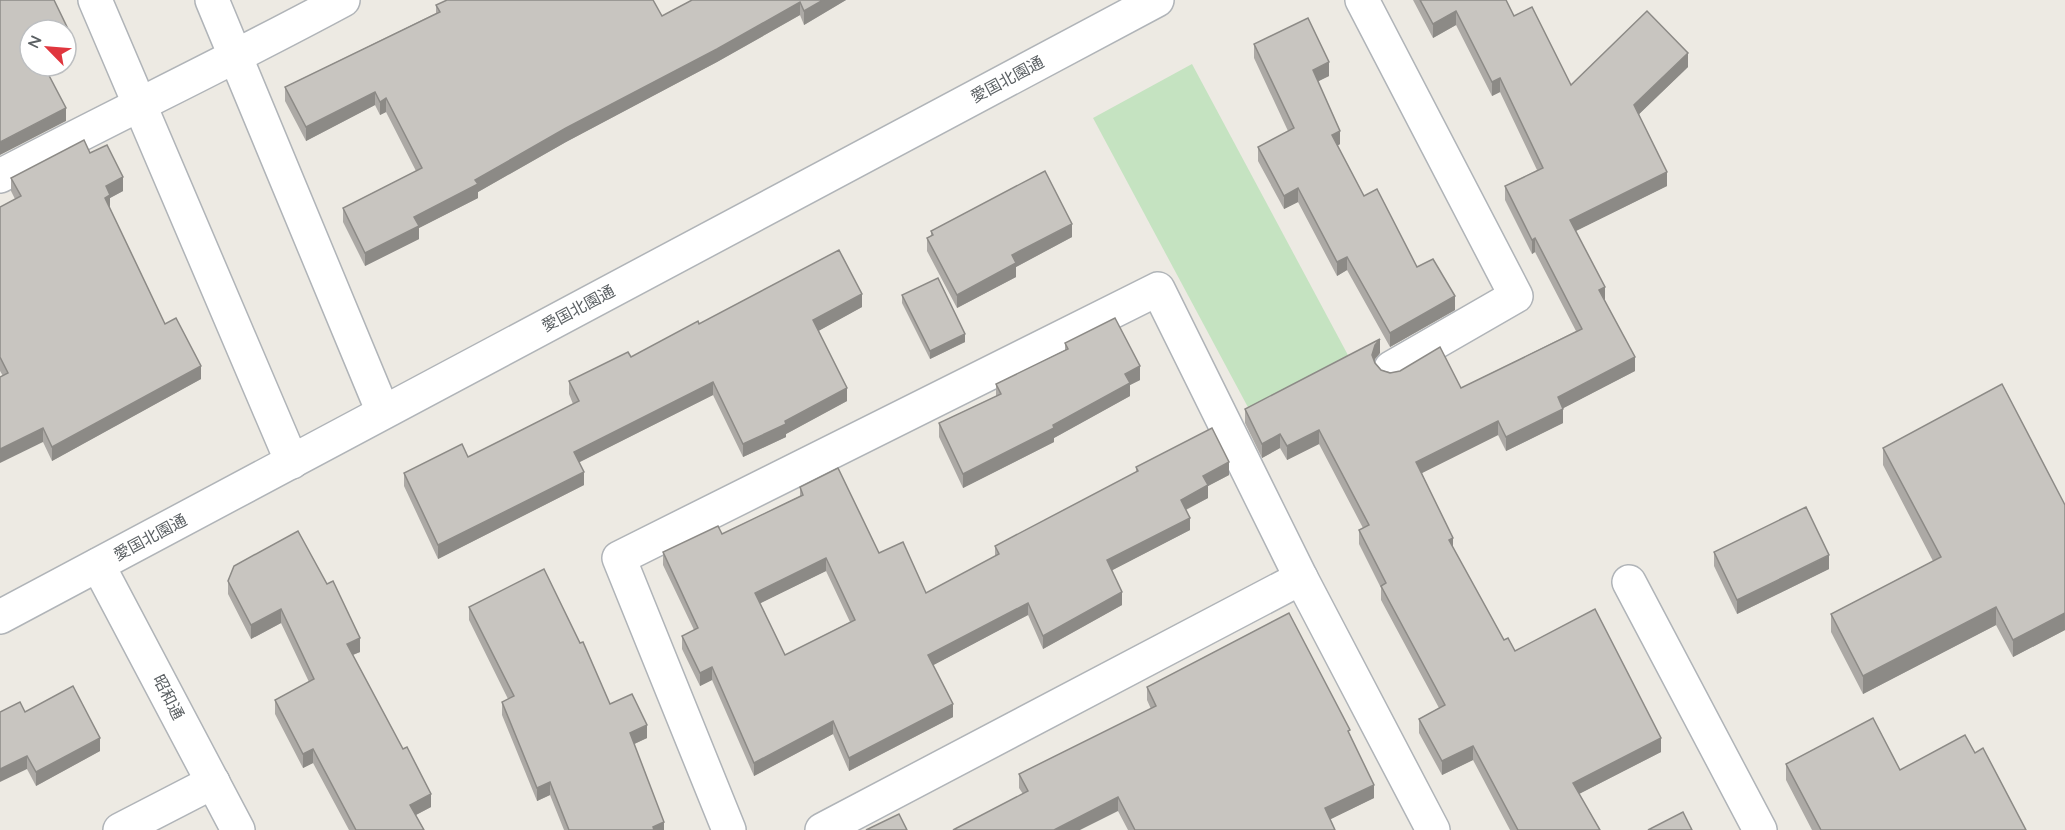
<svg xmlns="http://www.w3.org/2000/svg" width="2065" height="830" viewBox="0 0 2065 830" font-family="Quicksand,'Noto Sans JP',sans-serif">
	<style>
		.green { fill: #c5e3c1 }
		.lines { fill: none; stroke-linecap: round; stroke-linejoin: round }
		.minor-casing { stroke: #b0b4b8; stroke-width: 36 }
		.tertiary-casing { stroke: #b0b4b8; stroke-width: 36 }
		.minor { stroke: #fff; stroke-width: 33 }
		.tertiary { stroke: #fff; stroke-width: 33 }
		.wall { fill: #aca9a5; fill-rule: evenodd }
		.shaded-wall { fill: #8c8a86 }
		.building { fill: #c8c5c0; stroke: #8c8a86; stroke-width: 1.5; fill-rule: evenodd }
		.labels { text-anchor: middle; stroke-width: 4.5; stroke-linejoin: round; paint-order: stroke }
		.street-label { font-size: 16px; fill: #5b6063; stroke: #fff }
	</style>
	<rect width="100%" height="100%" fill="#edeae3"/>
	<path class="green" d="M1192 64 1349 357 1250 411 1093 118Z"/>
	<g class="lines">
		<g class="minor-casing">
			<g id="minor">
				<path d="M95 0 292 462"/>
				<path d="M212 0 383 412"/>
				<path d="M1362 0 1516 296 1391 368"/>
				<path d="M0 176C114 116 230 61 343 0"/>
				<path d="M1629 582 1760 830"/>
				<path d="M120 830 213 782"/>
				<path d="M729 830 619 558 1158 289 1301 578 1433 830"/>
				<path d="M822 830 1301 578"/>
			</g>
		</g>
		<g class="tertiary-casing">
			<g id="tertiary">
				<path d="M98 565 238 830"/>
				<path d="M0 617 1157 0"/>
			</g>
		</g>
		<use href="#minor" class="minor"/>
		<use href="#tertiary" class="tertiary"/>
	</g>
	<g class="wall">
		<path d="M692 0H846L804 25 800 15 717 62 566 142 478 192V198L419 228V239L365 266 343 222V208L416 171 386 112 380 115 375 105 306 141 285 101V87L436 13V5L662 16Z"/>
		<path d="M1413 0H1506L1514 16 1571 85 1688 67 1639 114 1667 186 1575 231 1635 371 1563 408V423L1506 451 1498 435 1422 473 1453 548 1504 640 1515 651 1661 752 1579 794 1600 830H1510L1473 760 1442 775 1419 733V719L1439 708 1381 600V588L1359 544V530L1363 528 1319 444 1287 460 1280 448 1262 458 1245 423V409L1380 353 1375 359 1374 361 1381 370 1461 388 1576 331 1535 252 1532 254 1505 200V186L1537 170 1500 92 1492 96 1456 25 1433 38Z"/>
		<path d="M1254 44 1329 76 1318 81 1340 144 1337 146 1364 196 1417 267 1455 310 1390 347 1347 270 1337 276 1298 202 1284 209 1258 161V147L1288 131 1254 58Z"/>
		<path d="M90 153 123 191 110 198V209L165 324 201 379 52 461 43 442 0 371V207L15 199 11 191V178Z"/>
		<path d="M931 231 1072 237 1016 267V277L957 308 927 251V238L931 236Z"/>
		<path d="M902 295 965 342 930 359 902 303Z"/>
		<path d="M862 307 818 331 847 401 786 434V437L743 457 713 395 579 462 584 485 438 559 404 486V473L468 457 573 404 569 394V381L631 357 699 324Z"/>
		<path d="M1065 343 1140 380 1130 385V396L1054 438V442L963 488 939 437V423L996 396V384L1065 350Z"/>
		<path d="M1883 448 2065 505V630L2013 657 1996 625 1863 694 1831 632V614L1933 561 1883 465Z"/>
		<path d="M1136 467 1229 475 1208 486V498L1186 510 1190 530 1112 570 1122 605 1043 649 1028 615 933 665 953 717 849 771 833 734 754 776 712 680 700 686 682 649V636L694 630 663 565V552L722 534 800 496V487L926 593 995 557V546L1136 473ZM826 571 850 622 785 655 760 603Z"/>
		<path d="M1714 552 1829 569 1737 614 1714 566Z"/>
		<path d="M228 581 360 652 353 655 431 807 416 815 424 830H349L313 763 303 768 275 714V700L309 682 281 623 251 639 228 594Z"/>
		<path d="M469 607 610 704 647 738 634 744 664 830H564L550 795 537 801 502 715V702L508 699 469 620Z"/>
		<path d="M1147 687 1350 735 1374 798 1330 819 1335 830H1128L1118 811 1023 794 1019 788V774L1151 709 1147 700Z"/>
		<path d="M25 712 100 751 36 786 27 769Z"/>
		<path d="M1975 753 2026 830H1812L1786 780V764L1900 770Z"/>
	</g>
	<g class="shaded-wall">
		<path d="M823 0H846L804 25V11Z"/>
		<path d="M800 2V15L717 62 566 142 478 192V198L419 228V239L365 266V253L414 217 475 180 566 128Z"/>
		<path d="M1456 11V25L1433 38V24Z"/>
		<path d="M68 29V41L66 42V30Z"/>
		<path d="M1688 53V67L1634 119V105Z"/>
		<path d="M1329 62V76L1313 84V70Z"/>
		<path d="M1500 78V92L1492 96V82Z"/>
		<path d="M375 92V105L306 141V127Z"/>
		<path d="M386 98V112L380 115V102Z"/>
		<path d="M66 108V121L0 155V142Z"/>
		<path d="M1340 131V144L1332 149V135Z"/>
		<path d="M1667 172V186L1570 234V220Z"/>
		<path d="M123 177V191L110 198V209L105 212 106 186Z"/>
		<path d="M1298 188V202L1284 209V196Z"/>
		<path d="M1072 224V237L1016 267V277L957 308V295L1012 255Z"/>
		<path d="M1535 238V252L1532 254V240Z"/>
		<path d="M1347 257V270L1337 276V262Z"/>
		<path d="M1605 287V301L1599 290Z"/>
		<path d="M862 294V307L813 334V320Z"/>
		<path d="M1455 296V310L1390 347V333Z"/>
		<path d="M965 334V342L930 359V351Z"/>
		<path d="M1380 339V353L1375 359 1372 369V355L1375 345Z"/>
		<path d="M1635 357V371L1558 411V397Z"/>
		<path d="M201 366V379L52 461V447Z"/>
		<path d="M1140 366V380L1130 385V396L1054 438V442L963 488V474L1125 374Z"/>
		<path d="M713 382V395L574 465V452Z"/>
		<path d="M847 388V401L786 434V437L743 457V444Z"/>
		<path d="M1563 409V423L1506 451V437Z"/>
		<path d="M1498 421V435L1416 476V462Z"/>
		<path d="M43 428V442L0 463V449Z"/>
		<path d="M1319 430V444L1287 460V446Z"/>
		<path d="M1280 434V448L1262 458V444Z"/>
		<path d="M1229 462V475L1208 486V498L1181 512V500L1203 476Z"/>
		<path d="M584 472V485L438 559V545Z"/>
		<path d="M1190 518V530L1107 573V560Z"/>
		<path d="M1453 538V551L1449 540Z"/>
		<path d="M1829 555V569L1737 614V600Z"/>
		<path d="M826 558V571L755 606V593Z"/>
		<path d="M1122 592V605L1043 649V636Z"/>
		<path d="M1028 603V615L928 668V655Z"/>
		<path d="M1996 607V625L1863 694V676Z"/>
		<path d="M281 609V623L251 639V625Z"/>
		<path d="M2065 613V630L2013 657V640Z"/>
		<path d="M360 638V652L347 657V644Z"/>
		<path d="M712 667V680L700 686V673Z"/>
		<path d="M953 704V717L849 771V758Z"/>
		<path d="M833 721V734L754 776V763Z"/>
		<path d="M647 725V738L630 746V733Z"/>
		<path d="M100 738V751L36 786V772Z"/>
		<path d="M1661 738V752L1573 797V783Z"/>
		<path d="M1473 746V760L1442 775V761Z"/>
		<path d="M313 749V763L303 768V754Z"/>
		<path d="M27 756V769L0 782V769Z"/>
		<path d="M550 782V795L537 801V788Z"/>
		<path d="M1374 785V798L1325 822V808Z"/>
		<path d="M431 794V807L410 818V805Z"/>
		<path d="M1118 797V811L1080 830H1054Z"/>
		<path d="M664 822V830H653V827Z"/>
	</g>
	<g class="building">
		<path d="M0 0H54L68 29 66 30H30V66H44L66 108 0 142Z"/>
		<path d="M447 0H653L662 16 692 0H823L804 11 800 2 717 49 566 128 475 180 478 184 414 217 419 226 365 253 343 208 422 168 386 98 380 102 375 92 306 127 285 87 440 12 436 5Z"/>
		<path d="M1420 0H1506L1514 16 1532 7 1571 85 1647 11 1688 53 1634 105 1667 172 1570 220 1605 287 1599 290 1635 357 1558 397 1563 409 1506 437 1498 421 1416 462 1453 538 1449 540 1504 640 1508 638 1515 651 1595 609 1661 738 1573 783 1600 830H1518L1473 746 1442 761 1419 719 1445 705 1381 586 1386 583 1359 530 1369 525 1319 430 1287 446 1280 434 1262 444 1245 409 1380 339 1375 345 1372 355 1375 363 1381 370 1390 373 1400 371 1440 347 1461 388 1582 329 1535 238 1532 240 1505 186 1543 168 1500 78 1492 82 1456 11 1433 24Z"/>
		<path d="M1308 18 1329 62 1313 70 1340 131 1332 135 1364 196 1377 189 1417 267 1433 259 1455 296 1390 333 1347 257 1337 262 1298 188 1284 196 1258 147 1294 128 1254 44Z"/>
		<path d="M84 140 90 153 107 145 123 177 106 186 110 195 105 198 165 324 176 318 201 366 52 447 43 428 0 449V377L8 373 0 357V207L21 196 11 178Z"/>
		<path d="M1045 171 1072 224 1012 255 1016 263 957 295 927 238 933 235 931 231Z"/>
		<path d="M839 250 862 294 813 320 847 388 785 421 786 424 743 444 713 382 574 452 584 472 438 545 404 473 462 444 468 457 579 401 569 381 628 352 631 357 698 321 699 324Z"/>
		<path d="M938 278 965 334 930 351 902 295Z"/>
		<path d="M1115 318 1140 366 1125 374 1130 383 1053 425 1054 428 963 474 939 423 1001 394 996 384 1068 349 1065 343Z"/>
		<path d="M2002 384 2065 505V613L2013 640 1996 607 1863 676 1831 614 1941 557 1883 448Z"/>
		<path d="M1212 428 1229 462 1203 476 1208 485 1181 500 1190 518 1107 560 1122 592 1043 636 1028 603 928 655 953 704 849 758 833 721 754 763 712 667 700 673 682 636 698 628 663 552 718 526 722 534 803 495 800 487 838 468 879 553 903 542 926 593 999 554 995 546 1138 471 1136 467ZM826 558 855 620 785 655 755 593Z"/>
		<path d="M1806 507 1829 555 1737 600 1714 552Z"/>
		<path d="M298 531 327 584 333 581 360 638 347 644 403 749 407 747 431 794 410 805 424 830H356L313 749 303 754 275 700 314 679 281 609 251 625 228 581 234 566Z"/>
		<path d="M544 569 580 643 583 642 610 704 632 694 647 725 630 733 664 822 653 827 654 830H569L550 782 537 788 502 702 514 696 469 607Z"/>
		<path d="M1289 613 1350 730 1348 731 1374 785 1325 808 1335 830H1135L1118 797 1054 830H953L1028 791 1019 774 1156 706 1147 687Z"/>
		<path d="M73 686 100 738 36 772 27 756 0 769V712L20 702 25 712Z"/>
		<path d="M1873 718 1900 770 1965 735 1975 753 1983 748 2026 830H1821L1786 764Z"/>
		<path d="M1683 812 1692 830H1648Z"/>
		<path d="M899 814 907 830H866Z"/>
	</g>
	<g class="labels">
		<g class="street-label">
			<text transform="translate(1007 79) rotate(-28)" y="6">愛国北園通</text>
			<text transform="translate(578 308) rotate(-28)" y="6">愛国北園通</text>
			<text transform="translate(150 537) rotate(-28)" y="6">愛国北園通</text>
			<text transform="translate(169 697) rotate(63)" y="6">昭和通</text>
		</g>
	</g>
	<g transform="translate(48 48) rotate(295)"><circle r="28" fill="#ffffff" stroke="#bdbfc1" stroke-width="1.5"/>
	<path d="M0-4.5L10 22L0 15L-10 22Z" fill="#e0363e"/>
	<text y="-9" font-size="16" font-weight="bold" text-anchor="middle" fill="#5b6063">N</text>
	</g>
</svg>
